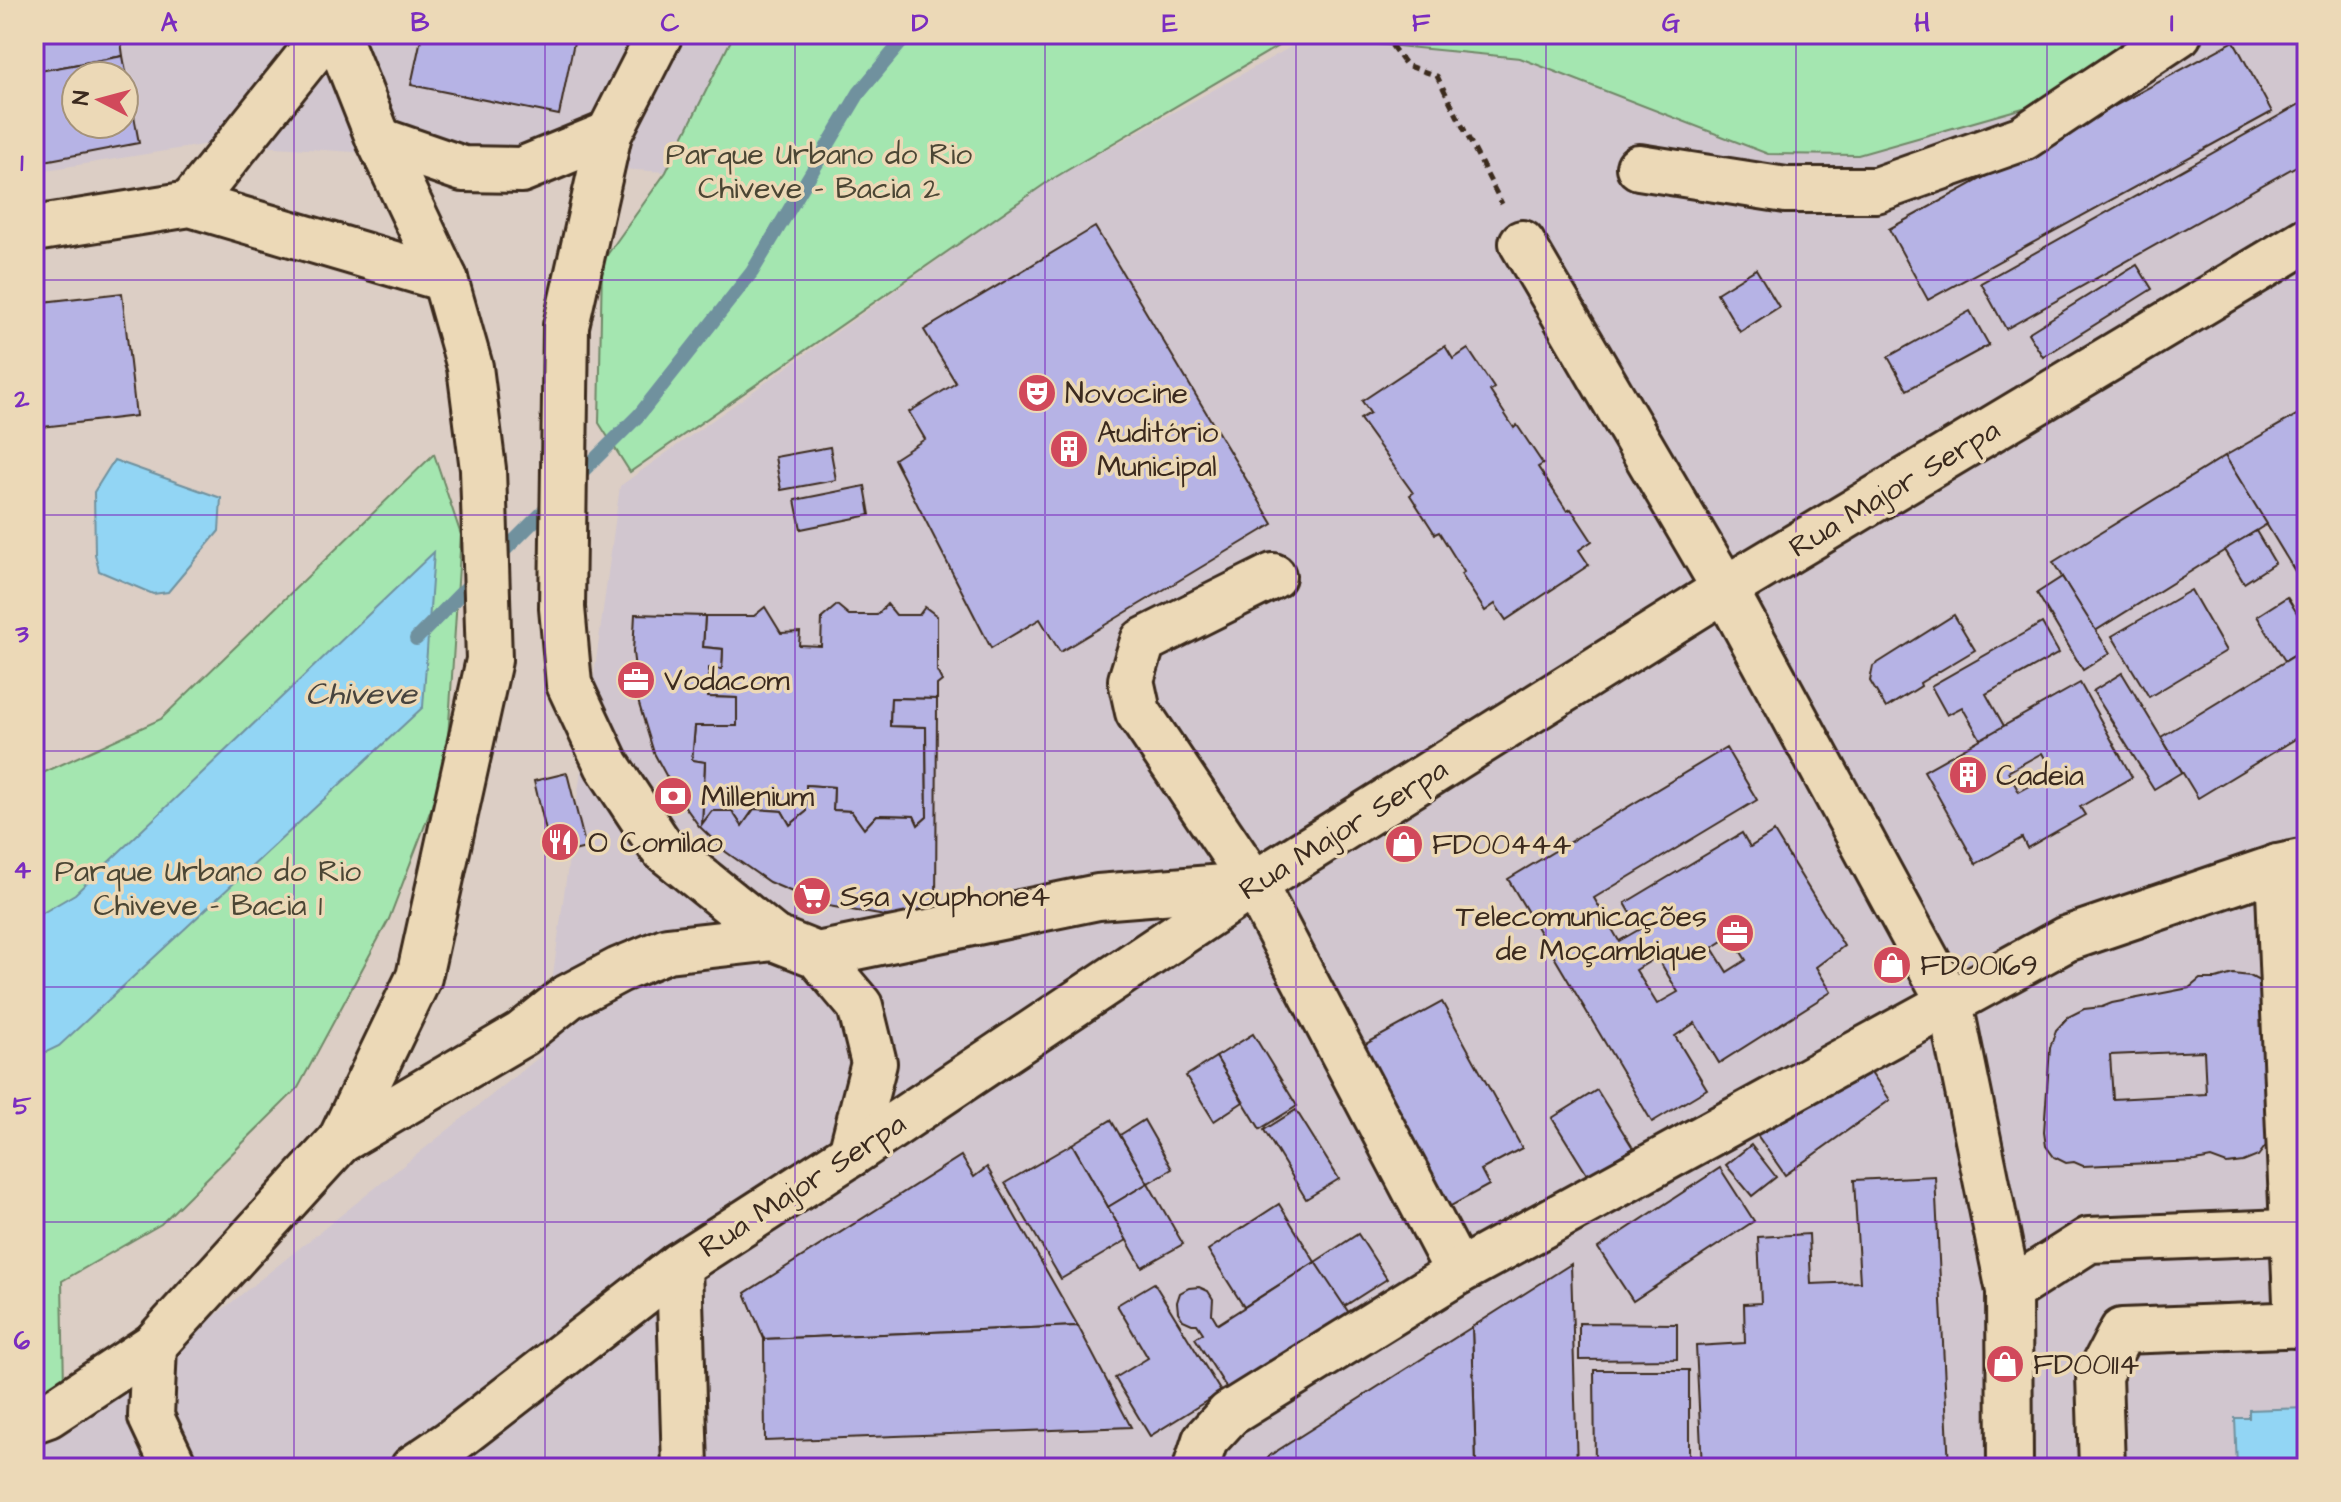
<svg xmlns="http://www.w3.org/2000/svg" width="2341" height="1502" viewBox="0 0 2341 1502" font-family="'Architects Daughter',sans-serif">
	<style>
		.built { fill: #d1c6cf; fill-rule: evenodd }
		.green { fill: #a4e6b0; stroke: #708867; stroke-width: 2 }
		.water { fill: #92d5f4; stroke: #6f919e; stroke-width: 2 }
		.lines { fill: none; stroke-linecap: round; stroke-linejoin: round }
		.stream { stroke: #6f919e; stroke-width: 14 }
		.building { fill: #b6b3e5; stroke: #3b2a1e; stroke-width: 2; fill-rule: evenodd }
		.minor-casing { stroke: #3b2a1e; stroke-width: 50 }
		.path { stroke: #3b2a1e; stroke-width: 5; stroke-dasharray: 8 6; stroke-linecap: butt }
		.minor { stroke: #ecd9b7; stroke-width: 44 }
		.grid { fill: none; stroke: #7b2cbf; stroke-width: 2; stroke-opacity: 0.55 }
		.labels { text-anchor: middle; stroke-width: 7; stroke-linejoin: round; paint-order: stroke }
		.park-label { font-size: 30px; fill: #4b4634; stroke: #ecd9b7 }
		.poi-label { font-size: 30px; fill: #3b2a1e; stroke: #ecd9b7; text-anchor: start }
		.street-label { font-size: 30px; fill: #3b2a1e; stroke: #ecd9b7 }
		.water-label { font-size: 32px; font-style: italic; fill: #48443e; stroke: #ecd9b7 }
		.neatline { fill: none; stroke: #7b2cbf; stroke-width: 3 }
		.grid-label { font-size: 26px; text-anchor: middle; font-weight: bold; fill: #7b2cbf }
	</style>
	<rect width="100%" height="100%" fill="#dccec5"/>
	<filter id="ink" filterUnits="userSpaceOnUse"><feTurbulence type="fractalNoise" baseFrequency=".0125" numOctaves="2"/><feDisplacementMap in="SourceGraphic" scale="16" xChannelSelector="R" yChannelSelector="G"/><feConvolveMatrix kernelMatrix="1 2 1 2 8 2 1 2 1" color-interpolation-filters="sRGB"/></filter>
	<g filter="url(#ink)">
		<g class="built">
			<path d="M34 34H734L666 172 215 143 34 172ZM76 76H124V124H76Z"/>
			<path d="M2143 34H2307V1468H34V1418L183 1341 542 1055 620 486 1049 181 1309 37 1520 58Z"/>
		</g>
		<g class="green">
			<path d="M734 34H2143L2076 93 1858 155 1768 154 1520 58 1295 36 1049 181 630 472 599 423 602 262 666 172Z"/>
			<path d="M434 454 461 535 446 770 389 919 298 1088 161 1224 62 1281 64 1387 34 1401V777L161 719Z"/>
		</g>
		<g class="water">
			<path d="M114 460 221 498 219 531 168 592 153 594 99 571 95 554 94 492Z"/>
			<path d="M434 552 423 707 59 1046 34 1058V918L75 894Z"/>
			<path d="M2307 1408V1468H2237L2235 1418H2249V1410Z"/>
		</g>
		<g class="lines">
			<g class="stream">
				<path d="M574 480 639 415 752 272 859 93 908 34"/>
				<path d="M495 560 554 501"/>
				<path d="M416 639 477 577"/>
			</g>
		</g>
		<g class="building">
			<path d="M34 34H120L123 56 34 72Z"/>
			<path d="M422 34H532L574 42 559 115 411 85Z"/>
			<path d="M541 34H571L570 39Z"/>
			<path d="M2234 41 2272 112 1928 300 1889 229Z"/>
			<path d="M123 56 139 143 34 163V72ZM76 76H124V124H76Z"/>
			<path d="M2307 100V160L2006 329 1981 283Z"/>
			<path d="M1095 227 1273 524 1060 652 1040 619 991 648 894 459 925 439 909 412 956 383 924 330Z"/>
			<path d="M2137 265 2152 289 2043 357 2028 333Z"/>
			<path d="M1756 269 1779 307 1740 332 1717 293Z"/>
			<path d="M122 293 136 416 34 428V303Z"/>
			<path d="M1970 311 1989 345 1907 390 1888 357Z"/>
			<path d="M1445 346 1453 359 1468 349 1494 388 1490 391 1514 428 1517 425 1543 464 1538 467 1567 511 1571 509 1592 541 1579 550 1589 565 1506 620 1495 604 1485 611 1461 574 1464 572 1439 532 1435 534 1410 495 1413 493 1360 419 1370 413 1362 401Z"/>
			<path d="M2307 409V591L2225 456Z"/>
			<path d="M830 447 836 480 781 490 775 457Z"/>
			<path d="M2225 456 2267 524 2095 631 2053 562Z"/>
			<path d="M865 486 870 515 801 529 795 500Z"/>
			<path d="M2256 531 2275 563 2244 583 2224 550Z"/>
			<path d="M2062 577 2110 653 2083 670 2037 593Z"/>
			<path d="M2191 590 2226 651 2149 697 2112 636Z"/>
			<path d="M2287 597 2307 629V648L2285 661 2257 616Z"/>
			<path d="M887 604 896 615H919L925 607 937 616V671L942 681 937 685V699L891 698 890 726 926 727 927 817 918 825 914 816 877 815 864 829 851 811 833 810 834 787 806 785V812L790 825 782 811 754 809 742 826 732 811H712L702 824 705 762 692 760 695 726H737V698L708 697 709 668 722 669 723 649 703 647 705 616H754L765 607 781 633 800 632 799 645 821 646 822 618 837 605 849 615H877Z"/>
			<path d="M635 614 705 616 703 647 723 649 722 669 709 668 708 697 737 698V726H695L692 760 705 762 702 824 712 811H732L742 826 754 809 782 811 790 825 806 812V785L834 787 833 810 851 811 864 829 877 815 914 816 918 825 927 817 926 727 890 726 891 698 937 699 936 914 885 916 823 905 769 882 726 852 699 826 676 794 654 753 639 704 633 652Z"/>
			<path d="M1954 615 1975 650 1920 683 1921 686 1886 708 1870 681 1873 666Z"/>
			<path d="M2042 623 2059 653 1986 694 2004 726 1981 740 1962 707 1947 715 1931 686Z"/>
			<path d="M2307 648V732L2198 798 2161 737Z"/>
			<path d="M2122 673 2182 772 2154 789 2093 691Z"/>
			<path d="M2080 683 2132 777 2080 807 2085 815 2027 848 2022 838 1976 864 1924 771ZM2042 753 2053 773 2019 792 2008 772Z"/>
			<path d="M1726 748 1757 800 1594 898 1619 941 1640 929 1625 903 1742 833 1750 847 1774 832 1844 946 1816 967 1831 992 1719 1063 1695 1023 1675 1036 1707 1089 1652 1122 1508 879ZM1731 936 1746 960 1727 972 1712 948ZM1657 957 1678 992 1657 1004 1636 970Z"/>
			<path d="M567 773 586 848 552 856 534 781Z"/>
			<path d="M2233 974 2250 976 2265 984 2268 1143 2258 1156 2243 1162 2227 1164 2211 1158 2196 1161 2083 1166 2074 1162 2066 1163 2054 1157 2046 1146 2044 1132 2050 1048 2056 1030 2068 1017 2084 1009 2102 1007 2112 1003 2189 988 2200 979H2216ZM2204 1051 2206 1094 2113 1099 2110 1055Z"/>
			<path d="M1442 1002 1522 1148 1481 1170 1489 1185 1440 1212 1353 1051Z"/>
			<path d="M1253 1034 1297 1106 1260 1129 1216 1057Z"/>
			<path d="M1216 1057 1243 1102 1214 1121 1186 1076Z"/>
			<path d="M1861 1057 1890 1100 1785 1175 1755 1132Z"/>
			<path d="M1597 1090 1633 1148 1588 1176 1552 1118Z"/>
			<path d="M1296 1110 1339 1179 1306 1199 1264 1130Z"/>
			<path d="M1111 1120 1148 1183 1108 1207 1072 1144Z"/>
			<path d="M1144 1120 1172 1169 1148 1183 1120 1135Z"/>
			<path d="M1072 1144 1127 1240 1061 1279 1005 1183Z"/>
			<path d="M1751 1145 1776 1177 1752 1196 1726 1165Z"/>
			<path d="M961 1156 974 1177 987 1167 1078 1326 764 1339 745 1293Z"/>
			<path d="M1720 1168 1754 1221 1633 1301 1598 1248Z"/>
			<path d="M1935 1176 1949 1468H1702L1696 1346 1745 1343 1744 1304 1761 1303 1758 1237 1809 1234 1811 1284 1860 1282 1854 1180Z"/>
			<path d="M1148 1183 1183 1244 1142 1267 1108 1207Z"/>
			<path d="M1279 1204 1315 1262 1244 1307 1208 1250Z"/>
			<path d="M1358 1234 1387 1279 1343 1307 1315 1262Z"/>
			<path d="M1315 1262 1349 1313 1228 1390 1195 1338 1203 1333 1197 1324H1192L1183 1320 1178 1312 1177 1302 1180 1293 1189 1288 1199 1287 1208 1291 1213 1299 1212 1314 1218 1324Z"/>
			<path d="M1571 1264 1577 1468H1476L1472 1327Z"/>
			<path d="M1154 1283 1221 1392 1150 1436 1115 1378 1148 1358 1117 1305Z"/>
			<path d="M1579 1323 1677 1324V1359L1579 1360Z"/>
			<path d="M1078 1326 1131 1427 765 1441 764 1339Z"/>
			<path d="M1472 1327 1476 1468H1262L1269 1456Z"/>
			<path d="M1594 1370H1689V1468H1595Z"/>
		</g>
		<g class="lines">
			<g class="minor-casing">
				<g id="minor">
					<path d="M660 34 609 134 566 326 562 608 569 684 607 765 661 847 774 938 817 955 860 1006 874 1063 851 1154"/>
					<path d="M379 140 463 169 521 170 609 134"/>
					<path d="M1639 167 1786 190H1876L2023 138 2179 34"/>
					<path d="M190 204 326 34"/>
					<path d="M34 229 190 204 445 279"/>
					<path d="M1522 243 1725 589 1950 1003 2009 1291 2010 1468"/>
					<path d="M1273 576 1143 641 1131 680 1138 712 1254 884 1458 1272"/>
					<path d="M2278 867 2297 1325"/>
					<path d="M817 955 1098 897 1249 885"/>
					<path d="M340 1141 522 1034 568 997 619 970 667 950 774 938"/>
					<path d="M679 1265 685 1468"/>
					<path d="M2009 1291 2089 1240 2307 1231"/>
					<path d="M154 1345 151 1417 175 1468"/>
					<path d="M34 1420 48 1415 154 1345 340 1141 419 977 489 660 483 469 470 367 445 279 379 140 337 34"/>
					<path d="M413 1468 450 1443 679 1265 851 1154 1254 884 1725 589 2307 240"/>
					<path d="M1196 1468 1205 1440 1229 1414 1458 1272 2066 939 2278 867 2307 861"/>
					<path d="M2102 1468 2099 1375 2122 1331 2307 1324"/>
				</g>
			</g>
			<path class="path" d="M1383 34 1406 65 1437 76 1502 204"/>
			<use href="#minor" class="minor"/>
		</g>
	</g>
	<path class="grid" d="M294 34V1468M545 34V1468M795 34V1468M1045 34V1468M1296 34V1468M1546 34V1468M1796 34V1468M2047 34V1468M34 280H2307M34 515H2307M34 751H2307M34 987H2307M34 1222H2307"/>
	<defs>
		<g id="theatre-disc" transform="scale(2)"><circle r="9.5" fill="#d1495b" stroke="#ecd9b7"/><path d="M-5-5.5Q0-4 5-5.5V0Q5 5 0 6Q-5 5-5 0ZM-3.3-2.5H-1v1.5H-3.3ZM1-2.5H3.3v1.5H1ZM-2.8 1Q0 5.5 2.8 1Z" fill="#fff"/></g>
		<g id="building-disc" transform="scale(2)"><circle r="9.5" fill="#d1495b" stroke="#ecd9b7"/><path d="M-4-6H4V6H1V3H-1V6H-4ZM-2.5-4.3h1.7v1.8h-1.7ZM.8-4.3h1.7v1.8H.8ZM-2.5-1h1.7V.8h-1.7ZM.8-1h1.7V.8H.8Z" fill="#fff"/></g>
		<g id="office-disc" transform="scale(2)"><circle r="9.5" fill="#d1495b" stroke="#ecd9b7"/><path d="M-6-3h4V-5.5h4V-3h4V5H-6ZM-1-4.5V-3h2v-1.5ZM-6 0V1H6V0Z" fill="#fff"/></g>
		<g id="bank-disc" transform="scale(2)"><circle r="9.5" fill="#d1495b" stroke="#ecd9b7"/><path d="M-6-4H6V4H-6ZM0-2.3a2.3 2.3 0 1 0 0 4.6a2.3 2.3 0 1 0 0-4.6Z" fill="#fff"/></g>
		<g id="restaurant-disc" transform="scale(2)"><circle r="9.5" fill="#d1495b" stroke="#ecd9b7"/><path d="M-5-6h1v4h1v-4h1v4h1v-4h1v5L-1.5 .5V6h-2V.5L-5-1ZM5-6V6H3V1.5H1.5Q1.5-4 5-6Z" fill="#fff"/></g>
		<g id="shop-disc" transform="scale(2)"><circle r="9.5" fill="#d1495b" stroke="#ecd9b7"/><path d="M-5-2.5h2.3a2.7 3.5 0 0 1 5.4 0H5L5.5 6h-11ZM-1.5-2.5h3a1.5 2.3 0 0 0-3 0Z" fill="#fff"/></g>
		<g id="supermarket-disc" transform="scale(2)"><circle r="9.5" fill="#d1495b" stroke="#ecd9b7"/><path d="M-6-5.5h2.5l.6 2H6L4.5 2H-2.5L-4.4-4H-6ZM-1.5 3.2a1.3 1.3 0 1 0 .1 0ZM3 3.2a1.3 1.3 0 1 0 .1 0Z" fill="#fff"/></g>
	</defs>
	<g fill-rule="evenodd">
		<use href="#theatre-disc" x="1037" y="393"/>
		<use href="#building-disc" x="1069" y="449"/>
		<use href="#office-disc" x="636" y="680"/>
		<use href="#building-disc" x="1968" y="775"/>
		<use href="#bank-disc" x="673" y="796"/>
		<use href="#restaurant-disc" x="560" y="842"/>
		<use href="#shop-disc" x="1404" y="844"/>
		<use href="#supermarket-disc" x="812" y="896"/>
		<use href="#office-disc" x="1735" y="933"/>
		<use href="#shop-disc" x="1892" y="965"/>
		<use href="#shop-disc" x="2005" y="1364"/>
	</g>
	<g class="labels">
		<g class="park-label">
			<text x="819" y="164">Parque Urbano do Rio<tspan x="819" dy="34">Chiveve - Bacia 2</tspan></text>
			<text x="208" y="881">Parque Urbano do Rio<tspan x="208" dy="34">Chiveve - Bacia 1</tspan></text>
		</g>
		<g class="poi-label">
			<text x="1065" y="403">Novocine</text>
			<text x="1097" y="442">Auditório<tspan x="1097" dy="34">Municipal</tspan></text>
			<text x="664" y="690">Vodacom</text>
			<text x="1996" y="785">Cadeia</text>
			<text x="701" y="806">Millenium</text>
			<text x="588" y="852">O Comilao</text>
			<text x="1432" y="854">FD00444</text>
			<text x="840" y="906">Ssa youphone4</text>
			<text x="1707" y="926" text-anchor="end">Telecomunicações<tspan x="1707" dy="34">de Moçambique</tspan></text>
			<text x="1920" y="975">FD00169</text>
			<text x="2033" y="1374">FD00114</text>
		</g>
		<g class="street-label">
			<text transform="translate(1894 488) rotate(-31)" y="10">Rua Major Serpa</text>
			<text transform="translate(1343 829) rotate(-32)" y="10">Rua Major Serpa</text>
			<text transform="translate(802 1185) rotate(-33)" y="10">Rua Major Serpa</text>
		</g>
		<g class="water-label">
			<text x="361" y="704">Chiveve</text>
		</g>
	</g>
	<rect width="2341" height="1502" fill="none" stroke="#ecd9b7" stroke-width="88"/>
	<g transform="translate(100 100) rotate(276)"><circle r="38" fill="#ecd9b7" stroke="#a5937a" stroke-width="2"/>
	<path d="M0-6L14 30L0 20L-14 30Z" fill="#d1495b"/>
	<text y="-12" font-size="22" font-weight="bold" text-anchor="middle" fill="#3b2a1e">N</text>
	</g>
	<rect x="44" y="44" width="2253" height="1414" class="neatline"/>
	<g class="grid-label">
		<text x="169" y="31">A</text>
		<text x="420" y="31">B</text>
		<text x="670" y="31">C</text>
		<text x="920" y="31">D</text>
		<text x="1170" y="31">E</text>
		<text x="1421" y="31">F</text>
		<text x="1671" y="31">G</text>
		<text x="1922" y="31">H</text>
		<text x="2172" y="31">I</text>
		<text x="22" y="171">1</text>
		<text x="22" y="407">2</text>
		<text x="22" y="642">3</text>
		<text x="22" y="878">4</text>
		<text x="22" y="1114">5</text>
		<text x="22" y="1349">6</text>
	</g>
</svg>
